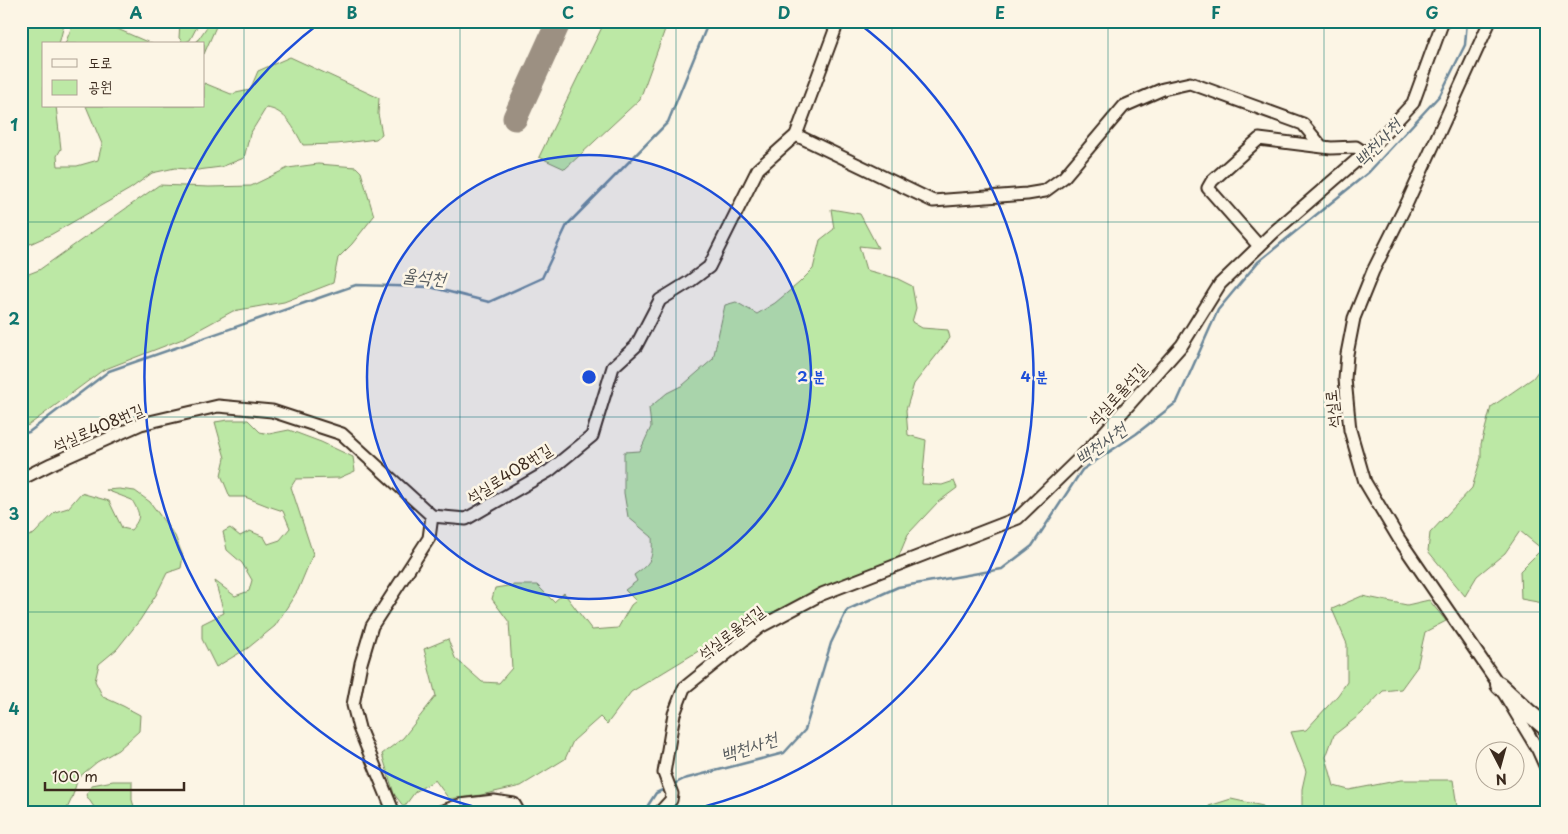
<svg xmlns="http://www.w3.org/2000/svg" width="1568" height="834" viewBox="0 0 1568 834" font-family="'Playpen Sans','Poor Story',sans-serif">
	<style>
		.green { fill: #bce8a5; stroke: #7c8962 }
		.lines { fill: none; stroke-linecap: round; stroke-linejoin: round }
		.stream { stroke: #6c889a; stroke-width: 2.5 }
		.taxiway { stroke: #9c9082; stroke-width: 25 }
		.minor-casing { stroke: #3b2a1e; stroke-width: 15 }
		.highway-casing { stroke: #3b2a1e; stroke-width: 20 }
		.minor { stroke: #fcf5e5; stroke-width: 11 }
		.highway { stroke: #fcf5e5; stroke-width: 16 }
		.grid { fill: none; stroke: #0f766e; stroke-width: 1; stroke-opacity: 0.55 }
		.ring { fill: none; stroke: #1d4ed8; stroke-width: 2.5 }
		.labels { text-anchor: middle; stroke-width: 5; stroke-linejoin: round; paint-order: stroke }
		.street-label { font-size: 16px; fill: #3b2a1e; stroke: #fcf5e5 }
		.water-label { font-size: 18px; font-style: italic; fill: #54595c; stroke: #fcf5e5 }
		.centre { fill: #1d4ed8; stroke: #fcf5e5; stroke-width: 2.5 }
		.ring-label { font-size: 15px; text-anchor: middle; font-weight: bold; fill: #1d4ed8; stroke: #fcf5e5; stroke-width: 5; stroke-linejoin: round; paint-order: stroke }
		.neatline { fill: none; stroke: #0f766e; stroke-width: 2 }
		.grid-label { font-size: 16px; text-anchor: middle; font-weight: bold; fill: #0f766e }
	</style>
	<rect width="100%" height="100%" fill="#fcf5e5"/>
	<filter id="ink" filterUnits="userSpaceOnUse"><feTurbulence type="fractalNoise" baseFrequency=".02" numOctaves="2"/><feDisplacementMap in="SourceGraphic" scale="10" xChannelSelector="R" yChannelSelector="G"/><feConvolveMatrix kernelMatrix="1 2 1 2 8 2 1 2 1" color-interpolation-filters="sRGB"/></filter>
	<g filter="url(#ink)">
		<g class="green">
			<path d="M21 21H65L59 44H44V106H56L61 149 57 156 58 166H77L98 160 102 144 86 106H204V83L231 94 250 90 258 71 290 57 379 98 378 114 382 134 376 139 337 144 303 145C294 129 286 110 266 108L250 134 244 158 221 167 198 170 175 168 152 173 130 189 52 234 21 248Z"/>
			<path d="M74 21H99L152 44H65Z"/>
			<path d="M180 21H200L190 40 184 43 179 38Z"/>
			<path d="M211 21 218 22 204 54V44H195Z"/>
			<path d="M605 21H668L640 99 565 169 539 157Z"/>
			<path d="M318 164 356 167 361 172 374 216 352 244 338 258 333 283 284 302 233 311 180 340 103 370 29 425 21 427V277L39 270 159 185 209 187 251 186 288 168Z"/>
			<path d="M831 209 860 214 878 248 859 246 866 270 896 278 912 286 916 308 912 322 922 328 948 330 950 338 914 384 906 410 908 435 926 440 922 484 942 485 954 481 957 488 938 502 908 534 896 563 813 592 710 644 631 692 607 724 600 717 573 741 565 759 521 786 481 795 449 799 435 780 415 792 404 807 394 794 382 754 403 738 436 696 424 649 448 639 455 658 482 682 499 683 512 668 509 622 492 599 495 588 514 585H537L554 602 564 593 592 630 618 628 631 605 636 601 625 590 637 581 634 575C652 562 653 559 652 537L628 517 624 493V452L640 451 651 427 649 408 667 393 683 385 713 359 725 305 736 302 757 314 775 303 799 283 813 269 820 240 834 229Z"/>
			<path d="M1547 359V613L1543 612V603L1521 599 1520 571 1542 549 1520 531 1505 553 1477 576 1465 596 1428 551 1430 533 1472 488 1481 458V444L1491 407 1533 378Z"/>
			<path d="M228 420H248L260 432 269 434 289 430 321 442 353 457 355 471 339 478 296 479 291 487 313 554 298 590 275 626 248 648 216 667 202 639V624L224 613 215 581 235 596 249 591 252 580 242 563 227 550 223 532 230 528 240 536 250 531 264 537 268 544 280 540 290 528 283 511 268 506 245 497H230L221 475 225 458 215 422Z"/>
			<path d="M119 489 135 491 150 502 175 536 183 556 181 568 167 573 156 595 140 620 117 649 99 664 95 681 103 697 123 706 140 715 139 731 118 750 97 762 78 778 72 798 65 813H21V539L34 534 55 512 68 508 81 493 109 501 122 528 131 530C142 517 140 514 132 500L106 490Z"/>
			<path d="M1362 596 1407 605 1429 600 1446 621 1425 632 1417 667 1401 689 1383 691 1361 714 1334 735 1326 757 1334 786 1349 790 1401 780H1453L1458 813H1298L1302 808V789L1306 771 1291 732 1306 730 1338 695 1347 682V644L1332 609Z"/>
			<path d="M113 781H132V800L136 813H97L96 810 86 795 92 785Z"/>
			<path d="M1231 799 1263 806 1264 813H1203L1209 806Z"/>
		</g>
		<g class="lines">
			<g class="stream">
				<path d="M21 434 29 432 109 371 356 285 430 287 489 302 542 278 567 225 668 122 709 21"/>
				<path d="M672 785 684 779 784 753 805 730 831 643 847 610 898 587 1002 569 1032 546 1082 470 1136 434 1177 402 1218 310 1258 262 1369 172 1440 95 1465 45 1467 21"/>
				<path d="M643 813 656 793 667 788"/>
			</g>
			<path class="taxiway" d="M515 118 559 21"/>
			<g class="minor-casing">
				<g id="minor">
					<path d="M1490 21 1407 203 1373 271 1354 318 1347 354 1345 379 1350 430 1365 482 1399 539 1499 685 1538 750 1547 770"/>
					<path d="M796 135 933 201 1027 194 1045 191 1064 177 1124 106 1163 89 1190 83 1303 124 1321 146"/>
					<path d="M1259 246 1208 188 1212 181 1259 139 1331 148 1356 147 1365 153"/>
					<path d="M21 479 51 464 141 424 218 406 272 411 342 434 432 516 466 519 549 471 592 436 613 367 636 346 660 300 689 282 709 267 758 169 796 135 835 30 834 21"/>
					<path d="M394 813 359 728 353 705 361 663 372 626 429 538 432 516"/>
					<path d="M437 813 460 805 494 801 514 804 519 813"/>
					<path d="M659 813 671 800 672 794 664 773 674 714 684 688 760 627 822 594 1018 518 1094 444 1182 345 1220 284 1274 232 1372 147 1413 103 1443 21"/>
				</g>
			</g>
			<g class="highway-casing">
				<path id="highway" d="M1499 685 1529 713 1547 728"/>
			</g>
			<use href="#minor" class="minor"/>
			<use href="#highway" class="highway"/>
		</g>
	</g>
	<path class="grid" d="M244 21V813M460 21V813M676 21V813M892 21V813M1108 21V813M1324 21V813M21 222H1547M21 417H1547M21 612H1547"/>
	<circle cx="589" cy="377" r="222" fill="#1d4ed8" fill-opacity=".12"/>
	<g class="ring">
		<circle cx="589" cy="377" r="222"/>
		<path d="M496 812A445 445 0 0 1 321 22M857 22A445 445 0 0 1 682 812"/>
	</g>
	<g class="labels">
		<g class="street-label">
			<text transform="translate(1117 394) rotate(-48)" y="6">석실로율석길</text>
			<text transform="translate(1332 409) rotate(-96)" y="6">석실로</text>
			<text transform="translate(98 427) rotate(-23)" y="6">석실로408번길</text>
			<text transform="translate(509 473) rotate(-32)" y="6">석실로408번길</text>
			<text transform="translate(731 632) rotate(-37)" y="6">석실로율석길</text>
		</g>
		<g class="water-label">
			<text transform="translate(1378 143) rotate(-46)" y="6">백천사천</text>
			<text transform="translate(424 277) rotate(6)" y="6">율석천</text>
			<text transform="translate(1101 444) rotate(-36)" y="6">백천사천</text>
			<text transform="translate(749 747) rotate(-18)" y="6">백천사천</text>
		</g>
	</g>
	<circle cx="589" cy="377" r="8" class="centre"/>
	<g class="ring-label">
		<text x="811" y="382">2 분</text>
		<text x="1034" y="382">4 분</text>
	</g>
	<rect width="1568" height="834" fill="none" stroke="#fcf5e5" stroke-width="55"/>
	<rect x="42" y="42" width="162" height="65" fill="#fcf5e5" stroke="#afa495"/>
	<rect x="52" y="59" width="25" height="8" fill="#fcf5e5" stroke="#afa495"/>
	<text x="88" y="68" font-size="15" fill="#3b2a1e">도로</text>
	<rect x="52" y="80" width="25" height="15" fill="#bce8a5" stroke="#afa495"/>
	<text x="88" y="92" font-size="15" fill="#3b2a1e">공원</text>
	<g transform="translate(1500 766) rotate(174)"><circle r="24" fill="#fcf5e5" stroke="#afa495"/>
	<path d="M0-4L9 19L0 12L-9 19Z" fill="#3b2a1e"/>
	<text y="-8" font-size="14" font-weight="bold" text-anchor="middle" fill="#3b2a1e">N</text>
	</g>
	<path d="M45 782v8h139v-8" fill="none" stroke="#3b2a1e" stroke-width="2.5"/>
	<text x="52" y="782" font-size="15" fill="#3b2a1e" stroke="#fcf5e5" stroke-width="4" paint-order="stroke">100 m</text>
	<rect x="28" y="28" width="1512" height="778" class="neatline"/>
	<g class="grid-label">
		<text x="136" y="19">A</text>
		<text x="352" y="19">B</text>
		<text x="568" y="19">C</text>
		<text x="784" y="19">D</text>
		<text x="1000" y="19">E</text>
		<text x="1216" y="19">F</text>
		<text x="1432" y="19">G</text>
		<text x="14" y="131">1</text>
		<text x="14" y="325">2</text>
		<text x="14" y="520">3</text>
		<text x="14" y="715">4</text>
	</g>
</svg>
